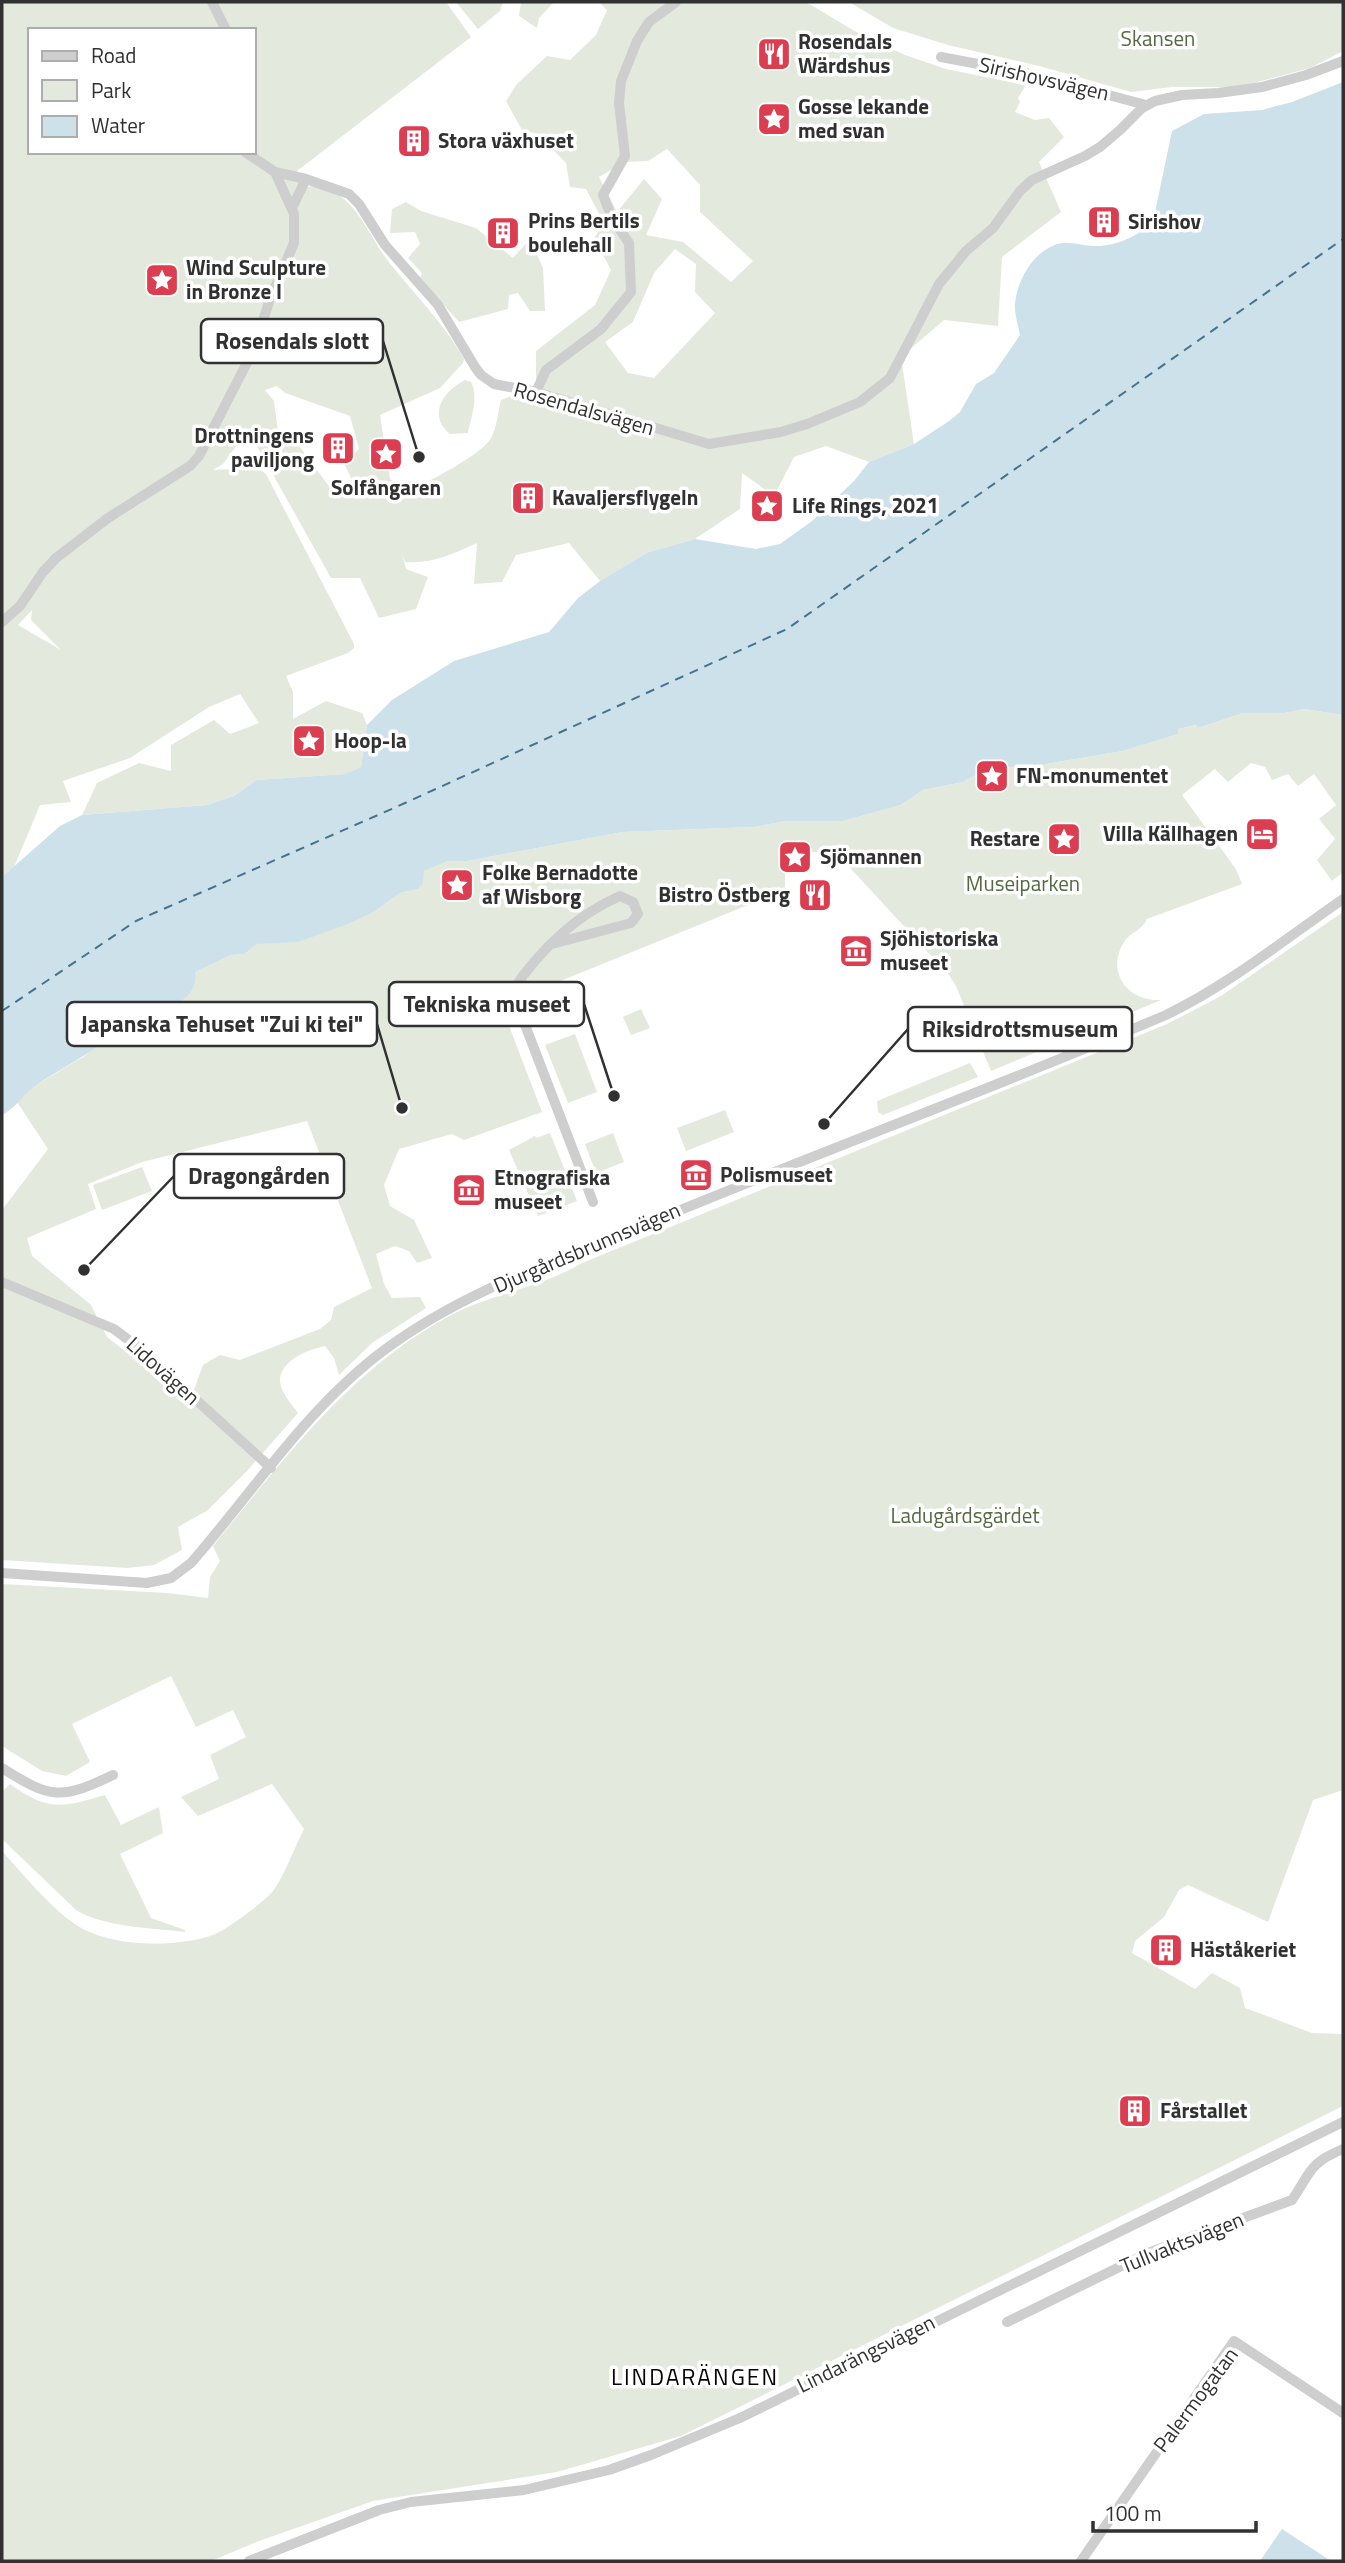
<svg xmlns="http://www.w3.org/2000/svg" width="1345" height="2563" viewBox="0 0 1345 2563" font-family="'Titillium Web',sans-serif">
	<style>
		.green { fill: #e4e9dd; fill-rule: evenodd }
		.water { fill: #cde1eb }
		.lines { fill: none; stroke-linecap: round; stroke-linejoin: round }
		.ferry { stroke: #42748f; stroke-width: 2; stroke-dasharray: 9 7; stroke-linecap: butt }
		.minor { stroke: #cecece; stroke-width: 10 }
		.labels { text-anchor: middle; stroke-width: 7; stroke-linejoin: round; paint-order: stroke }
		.park-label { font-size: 21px; fill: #556a40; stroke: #fff }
		.poi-label { font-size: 21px; font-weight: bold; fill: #313131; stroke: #fff; text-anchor: start }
		.street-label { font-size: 21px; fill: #313131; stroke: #fff }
		.neighbourhood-label { font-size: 23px; letter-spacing: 2px; fill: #000; stroke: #fff }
		.leader { fill: none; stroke: #313131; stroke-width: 2.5 }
		.callout-dot { fill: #313131; stroke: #fff; stroke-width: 2.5 }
		.callout { fill: #fff; stroke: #313131; stroke-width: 2.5 }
		.callout-label { font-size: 23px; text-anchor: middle; font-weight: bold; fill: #313131 }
	</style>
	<rect width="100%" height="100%" fill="#fff"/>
	<g class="green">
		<path d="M2 2H446L471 37 297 171 305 188C316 183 335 192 344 199 362 214 374 243 388 261 414 294 443 322 464 359L463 363 440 388 380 415 390 479 393 481 421 485C437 477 483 453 491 438 497 428 498 411 501 400L536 387V351L595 305 611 270 594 238 604 223 586 189 570 187 566 163 538 134 522 130 506 101 517 84 547 56 570 60 596 35 607 10 599 2H806L858 33 905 55 946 69 1026 85 1018 98 1020 102 1015 112 1035 120 1049 118 1064 137 1039 162 1061 212 1002 257 998 326 944 320 901 357 914 444 869 462 826 446 794 457 774 496 742 473 740 509 695 539 646 553 600 581 569 543 516 555 502 582 474 584 477 543C453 554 432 564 405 562L402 554 406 569 428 577 416 609 379 618 360 578H331L248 430 223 464 213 470 257 468 266 474 354 644V648L348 653 286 676 293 692V719L326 701 362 713 367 725 361 767 346 774 256 780 234 796 207 805 82 815 97 783 139 763 171 771V745L214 720 230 734 259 723 240 694 209 707 130 758 63 781 71 802 40 805 14 867 2 877ZM30 30H254V152H30ZM667 149 700 185V212L753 261 731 282 683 242 646 235 662 199 644 179 617 212 599 177 625 162 648 161ZM675 249 696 264 695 292 715 313 654 378 628 373 605 342 633 322 654 273ZM277 386 285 393 350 416 359 449 344 463 352 480 328 485 300 447 279 440 274 401 265 390ZM32 610 31 620 61 650 18 625Z"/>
		<path d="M456 2H503L500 11 478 29Z"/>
		<path d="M521 2H554L539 18 537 28 519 16Z"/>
		<path d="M849 2H1343V51L1310 68 1239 87H1172L1131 92 1039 66 948 45 893 28Z"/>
		<path d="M406 202 421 211 476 228 513 258 530 239 543 268 545 311H530L518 293 509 295 508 309 459 322 420 278 422 273 408 258 420 244 415 232 390 233 392 209Z"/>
		<path d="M465 380 471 382C479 397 471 417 468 433L450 434C427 415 443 391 465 380Z"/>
		<path d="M1304 709 1343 715V872L1332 881 1317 860 1335 839 1319 819 1336 805 1314 774 1298 786 1288 774 1272 780 1265 767 1251 763 1228 782 1215 769 1182 795 1236 869 1242 884 1147 919C1143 930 1130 932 1124 942 1105 972 1128 1002 1161 1000L991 1071 956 986 949 975 841 858 836 859 830 852H785V890L501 1005 542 1112 464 1140 452 1134 399 1149 384 1185 390 1206 414 1220 432 1258 417 1263 409 1251 395 1246 376 1254 384 1284 392 1298 420 1297 426 1308 372 1343 339 1375 334 1358 325 1346C310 1349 283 1359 280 1378 279 1390 291 1404 298 1413L246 1472 208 1510 178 1527 182 1550 154 1565 127 1568 2 1560V1210L48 1149 17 1102 36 1085 83 1057 122 1028 142 1016 179 1004 194 972 231 955 245 954 257 944 374 912 400 893 418 889 423 871 448 861H467L623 832 754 827 786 821H843L901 805 923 790 963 782 991 767H1028L1123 751 1178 734V729L1197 725 1198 728 1243 713H1285ZM307 1121 372 1288 334 1307 331 1320 320 1329 240 1360 220 1355 203 1365 194 1390 181 1402 133 1357 107 1337 91 1305 32 1256 27 1238 96 1209 88 1184 142 1162Z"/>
		<path d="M1343 912V1790L1313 1800 1268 1922 1188 1885 1179 1890 1164 1917 1135 1941 1132 1953 1195 1989 1212 1973 1240 1988 1245 2008 1312 2033 1343 2034V2106L681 2436 557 2472 373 2501 259 2541 211 2561H2V1851C23 1874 51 1909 78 1926 111 1947 176 1948 213 1935 225 1931 265 1901 273 1891 284 1877 295 1846 304 1829L272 1784 198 1816 181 1797 219 1779 210 1755 246 1737 233 1710 196 1727 171 1676 72 1724 90 1762 66 1776 42 1771 2 1746V1584L167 1593 208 1598 210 1577 220 1561 213 1546C283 1460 352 1367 453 1314 494 1293 542 1287 582 1263L1167 1024 1221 996Z"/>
		<path d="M641 1009 650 1028 631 1035 623 1017Z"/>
		<path d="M575 1034 597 1092 568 1103 545 1045Z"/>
		<path d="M970 1063 978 1077 883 1115 878 1112 877 1101Z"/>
		<path d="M725 1110 734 1132 686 1151 677 1128Z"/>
		<path d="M550 1133 577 1201 538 1216 509 1150 535 1136 536 1138Z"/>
		<path d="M613 1133 624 1162 596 1173 585 1144Z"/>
		<path d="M142 1167 152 1191 102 1210 93 1185Z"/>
		<path d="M10 1784C47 1811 62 1808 105 1795L121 1825 159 1807 163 1833 120 1854 151 1918 185 1930V1932C152 1928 103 1927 76 1910L2 1839V1792Z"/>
	</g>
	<g class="water">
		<path d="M1343 82V715L1304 709 1285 713H1243L1198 728 1196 725 1178 729V734L1123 751 1028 767H991L963 782 923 790 901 805 843 821H786L754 827 623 832 467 861H448L424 871 423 883 418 889 400 893 374 912 345 925 298 942 257 944 245 954 231 955 195 972C200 1006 155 1009 134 1021 115 1032 99 1047 80 1058 65 1068 48 1076 34 1087 23 1096 14 1109 2 1115V877L60 826 82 815 207 805 234 796 256 780 345 774 361 767 367 725 392 700 454 661 549 632 578 598 600 581 646 553 695 539 756 549 780 544 812 521 854 481 869 462 914 444 949 421 960 412 976 384 994 373 1020 335C1018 325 1014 313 1015 303 1018 278 1035 248 1062 243 1072 242 1084 246 1094 246 1114 247 1145 235 1154 217L1172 131 1204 114 1262 110 1292 102Z"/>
		<path d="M1282 2529 1331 2561H1260Z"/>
	</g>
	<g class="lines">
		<path class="ferry" d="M2 1011 136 921 394 808 787 629 1343 239"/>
		<g class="minor">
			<path d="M212 2 226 30"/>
			<path d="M941 57 1026 73 1146 105"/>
			<path d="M245 152 275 172 306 179 349 194 359 204 385 245 438 305 475 367 481 375 494 384 536 392 709 444 781 432 807 424 860 402 890 378 939 284 966 251 993 228 1020 191 1032 180 1085 156 1100 147 1120 130 1142 108 1155 101 1182 95 1218 93 1262 87 1306 75 1343 61"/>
			<path d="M292 208 306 179"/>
			<path d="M536 392 546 370 601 329 631 292 629 243 612 218 603 195 625 156 619 103 621 81 637 41 649 22 676 2"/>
			<path d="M2 622 20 606 43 572 56 558 108 518 190 466 199 456 253 351 270 299 294 243V214L275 172"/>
			<path d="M552 944 631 923 638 914 633 902 620 896C574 916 540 950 512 991L593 1202"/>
			<path d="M2 1282 114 1329 138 1347 271 1468"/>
			<path d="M2 1573 147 1583 171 1578 191 1563C253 1492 307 1408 383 1351 464 1290 563 1258 656 1220 825 1150 997 1087 1166 1015 1230 984 1285 939 1343 899"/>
			<path d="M2 1768C51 1799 61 1800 113 1775"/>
			<path d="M1007 2322 1148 2253 1292 2200C1311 2172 1309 2163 1343 2149"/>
			<path d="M249 2561 379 2510 411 2502 524 2490 609 2470 651 2455 740 2418 1343 2122"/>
			<path d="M1081 2561 1234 2341 1343 2413"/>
		</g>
	</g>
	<defs>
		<g id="restaurant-square" transform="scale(1.75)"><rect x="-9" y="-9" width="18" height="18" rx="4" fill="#dc3e51" stroke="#fff"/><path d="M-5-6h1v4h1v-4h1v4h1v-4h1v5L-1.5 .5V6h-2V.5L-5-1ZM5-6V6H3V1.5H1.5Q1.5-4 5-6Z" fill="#fff"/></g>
		<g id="sight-square" transform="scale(1.75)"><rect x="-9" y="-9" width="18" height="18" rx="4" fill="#dc3e51" stroke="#fff"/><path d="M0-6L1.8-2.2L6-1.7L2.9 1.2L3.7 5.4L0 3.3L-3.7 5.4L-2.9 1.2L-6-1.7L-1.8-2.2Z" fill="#fff"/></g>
		<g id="building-square" transform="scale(1.75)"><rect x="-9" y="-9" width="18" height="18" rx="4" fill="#dc3e51" stroke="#fff"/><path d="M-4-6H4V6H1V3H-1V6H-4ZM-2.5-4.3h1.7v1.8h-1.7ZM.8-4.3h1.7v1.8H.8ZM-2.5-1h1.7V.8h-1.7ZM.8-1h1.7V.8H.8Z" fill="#fff"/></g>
		<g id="hotel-square" transform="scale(1.75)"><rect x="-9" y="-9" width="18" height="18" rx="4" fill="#dc3e51" stroke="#fff"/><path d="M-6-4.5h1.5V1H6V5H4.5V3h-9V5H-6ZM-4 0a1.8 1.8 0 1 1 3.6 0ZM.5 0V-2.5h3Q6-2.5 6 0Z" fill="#fff"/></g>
		<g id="museum-square" transform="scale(1.75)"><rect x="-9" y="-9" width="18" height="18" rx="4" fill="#dc3e51" stroke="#fff"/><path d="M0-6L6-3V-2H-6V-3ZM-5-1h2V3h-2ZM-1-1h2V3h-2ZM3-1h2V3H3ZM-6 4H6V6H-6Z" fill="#fff"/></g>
	</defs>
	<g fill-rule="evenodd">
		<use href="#restaurant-square" x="774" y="54"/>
		<use href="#sight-square" x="774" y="119"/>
		<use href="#building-square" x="414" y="141"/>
		<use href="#building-square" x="1104" y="222"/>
		<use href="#building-square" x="503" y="233"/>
		<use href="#sight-square" x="162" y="280"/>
		<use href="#building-square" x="338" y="448"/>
		<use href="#sight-square" x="386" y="454"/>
		<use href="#building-square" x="528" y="498"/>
		<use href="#sight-square" x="767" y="506"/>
		<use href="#sight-square" x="309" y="741"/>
		<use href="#sight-square" x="992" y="776"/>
		<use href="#hotel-square" x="1262" y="834"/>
		<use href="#sight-square" x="1064" y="839"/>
		<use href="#sight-square" x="795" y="857"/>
		<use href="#sight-square" x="457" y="885"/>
		<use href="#restaurant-square" x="815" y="895"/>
		<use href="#museum-square" x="856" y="951"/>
		<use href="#museum-square" x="696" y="1175"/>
		<use href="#museum-square" x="469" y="1190"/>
		<use href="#building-square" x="1166" y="1950"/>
		<use href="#building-square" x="1135" y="2111"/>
	</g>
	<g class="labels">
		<g class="park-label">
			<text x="1158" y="46">Skansen</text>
			<text x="1023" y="891">Museiparken</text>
			<text x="965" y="1523">Ladugårdsgärdet</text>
		</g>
		<g class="poi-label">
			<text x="798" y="49">Rosendals<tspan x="798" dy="24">Wärdshus</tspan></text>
			<text x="798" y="114">Gosse lekande<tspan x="798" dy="24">med svan</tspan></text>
			<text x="438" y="148">Stora växhuset</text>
			<text x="528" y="228">Prins Bertils<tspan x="528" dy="24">boulehall</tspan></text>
			<text x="1128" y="229">Sirishov</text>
			<text x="186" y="275">Wind Sculpture<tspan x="186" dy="24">in Bronze I</tspan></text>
			<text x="314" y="443" text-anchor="end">Drottningens<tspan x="314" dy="24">paviljong</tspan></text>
			<text x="386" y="495" text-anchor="middle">Solfångaren</text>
			<text x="552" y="505">Kavaljersflygeln</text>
			<text x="792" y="513">Life Rings, 2021</text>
			<text x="334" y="748">Hoop-la</text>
			<text x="1016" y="783">FN-monumentet</text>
			<text x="1238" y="841" text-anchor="end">Villa Källhagen</text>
			<text x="1040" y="846" text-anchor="end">Restare</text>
			<text x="820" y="864">Sjömannen</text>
			<text x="482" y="880">Folke Bernadotte<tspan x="482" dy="24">af Wisborg</tspan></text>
			<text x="790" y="902" text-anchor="end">Bistro Östberg</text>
			<text x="880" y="946">Sjöhistoriska<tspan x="880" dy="24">museet</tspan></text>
			<text x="720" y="1182">Polismuseet</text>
			<text x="494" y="1185">Etnografiska<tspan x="494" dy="24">museet</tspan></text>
			<text x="1190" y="1957">Häståkeriet</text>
			<text x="1160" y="2118">Fårstallet</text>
		</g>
		<g class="street-label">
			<text transform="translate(1044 79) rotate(13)" y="7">Sirishovsvägen</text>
			<text transform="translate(584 409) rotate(16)" y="7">Rosendalsvägen</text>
			<text transform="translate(587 1248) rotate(-23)" y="7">Djurgårdsbrunnsvägen</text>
			<text transform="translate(163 1371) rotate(42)" y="7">Lidovägen</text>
			<text transform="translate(1182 2243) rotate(-22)" y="7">Tullvaktsvägen</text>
			<text transform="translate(866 2354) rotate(-26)" y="7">Lindarängsvägen</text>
			<text transform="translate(1196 2400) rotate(-53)" y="7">Palermogatan</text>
		</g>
		<g class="neighbourhood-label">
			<text x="695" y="2385">LINDARÄNGEN</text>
		</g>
	</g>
	<path class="leader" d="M419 457L383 341M614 1096L584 1004M402 1108L377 1024M824 1124L908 1029M84 1270L174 1176"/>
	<g class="callout-dot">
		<circle cx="419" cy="457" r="7"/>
		<circle cx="614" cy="1096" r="7"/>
		<circle cx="402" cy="1108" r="7"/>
		<circle cx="824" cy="1124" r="7"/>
		<circle cx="84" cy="1270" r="7"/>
	</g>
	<g class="callout">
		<rect x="201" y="319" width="182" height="44" rx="7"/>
		<rect x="389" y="982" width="195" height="44" rx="7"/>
		<rect x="67" y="1002" width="310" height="44" rx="7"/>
		<rect x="908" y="1007" width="224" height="44" rx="7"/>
		<rect x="174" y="1154" width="170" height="44" rx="7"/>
	</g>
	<g class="callout-label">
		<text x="292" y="349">Rosendals slott</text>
		<text x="487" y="1012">Tekniska museet</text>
		<text x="222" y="1032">Japanska Tehuset "Zui ki tei"</text>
		<text x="1020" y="1037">Riksidrottsmuseum</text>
		<text x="259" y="1184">Dragongården</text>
	</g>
	<rect width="1345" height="2563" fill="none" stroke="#313131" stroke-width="7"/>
	<rect x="28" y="28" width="228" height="126" fill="#ffffff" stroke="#adadad" stroke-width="2"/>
	<rect x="42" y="51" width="35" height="10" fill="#cecece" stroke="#adadad" stroke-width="2"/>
	<text x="91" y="63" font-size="21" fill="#313131">Road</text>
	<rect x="42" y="80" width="35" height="21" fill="#e4e9dd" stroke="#adadad" stroke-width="2"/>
	<text x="91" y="98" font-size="21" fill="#313131">Park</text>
	<rect x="42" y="116" width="35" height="21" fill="#cde1eb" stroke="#adadad" stroke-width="2"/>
	<text x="91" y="133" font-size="21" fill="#313131">Water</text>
	<path d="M1093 2521v10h163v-10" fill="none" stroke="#313131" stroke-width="3.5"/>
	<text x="1104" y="2521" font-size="21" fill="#313131" stroke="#ffffff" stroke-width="5" paint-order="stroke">100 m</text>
</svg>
